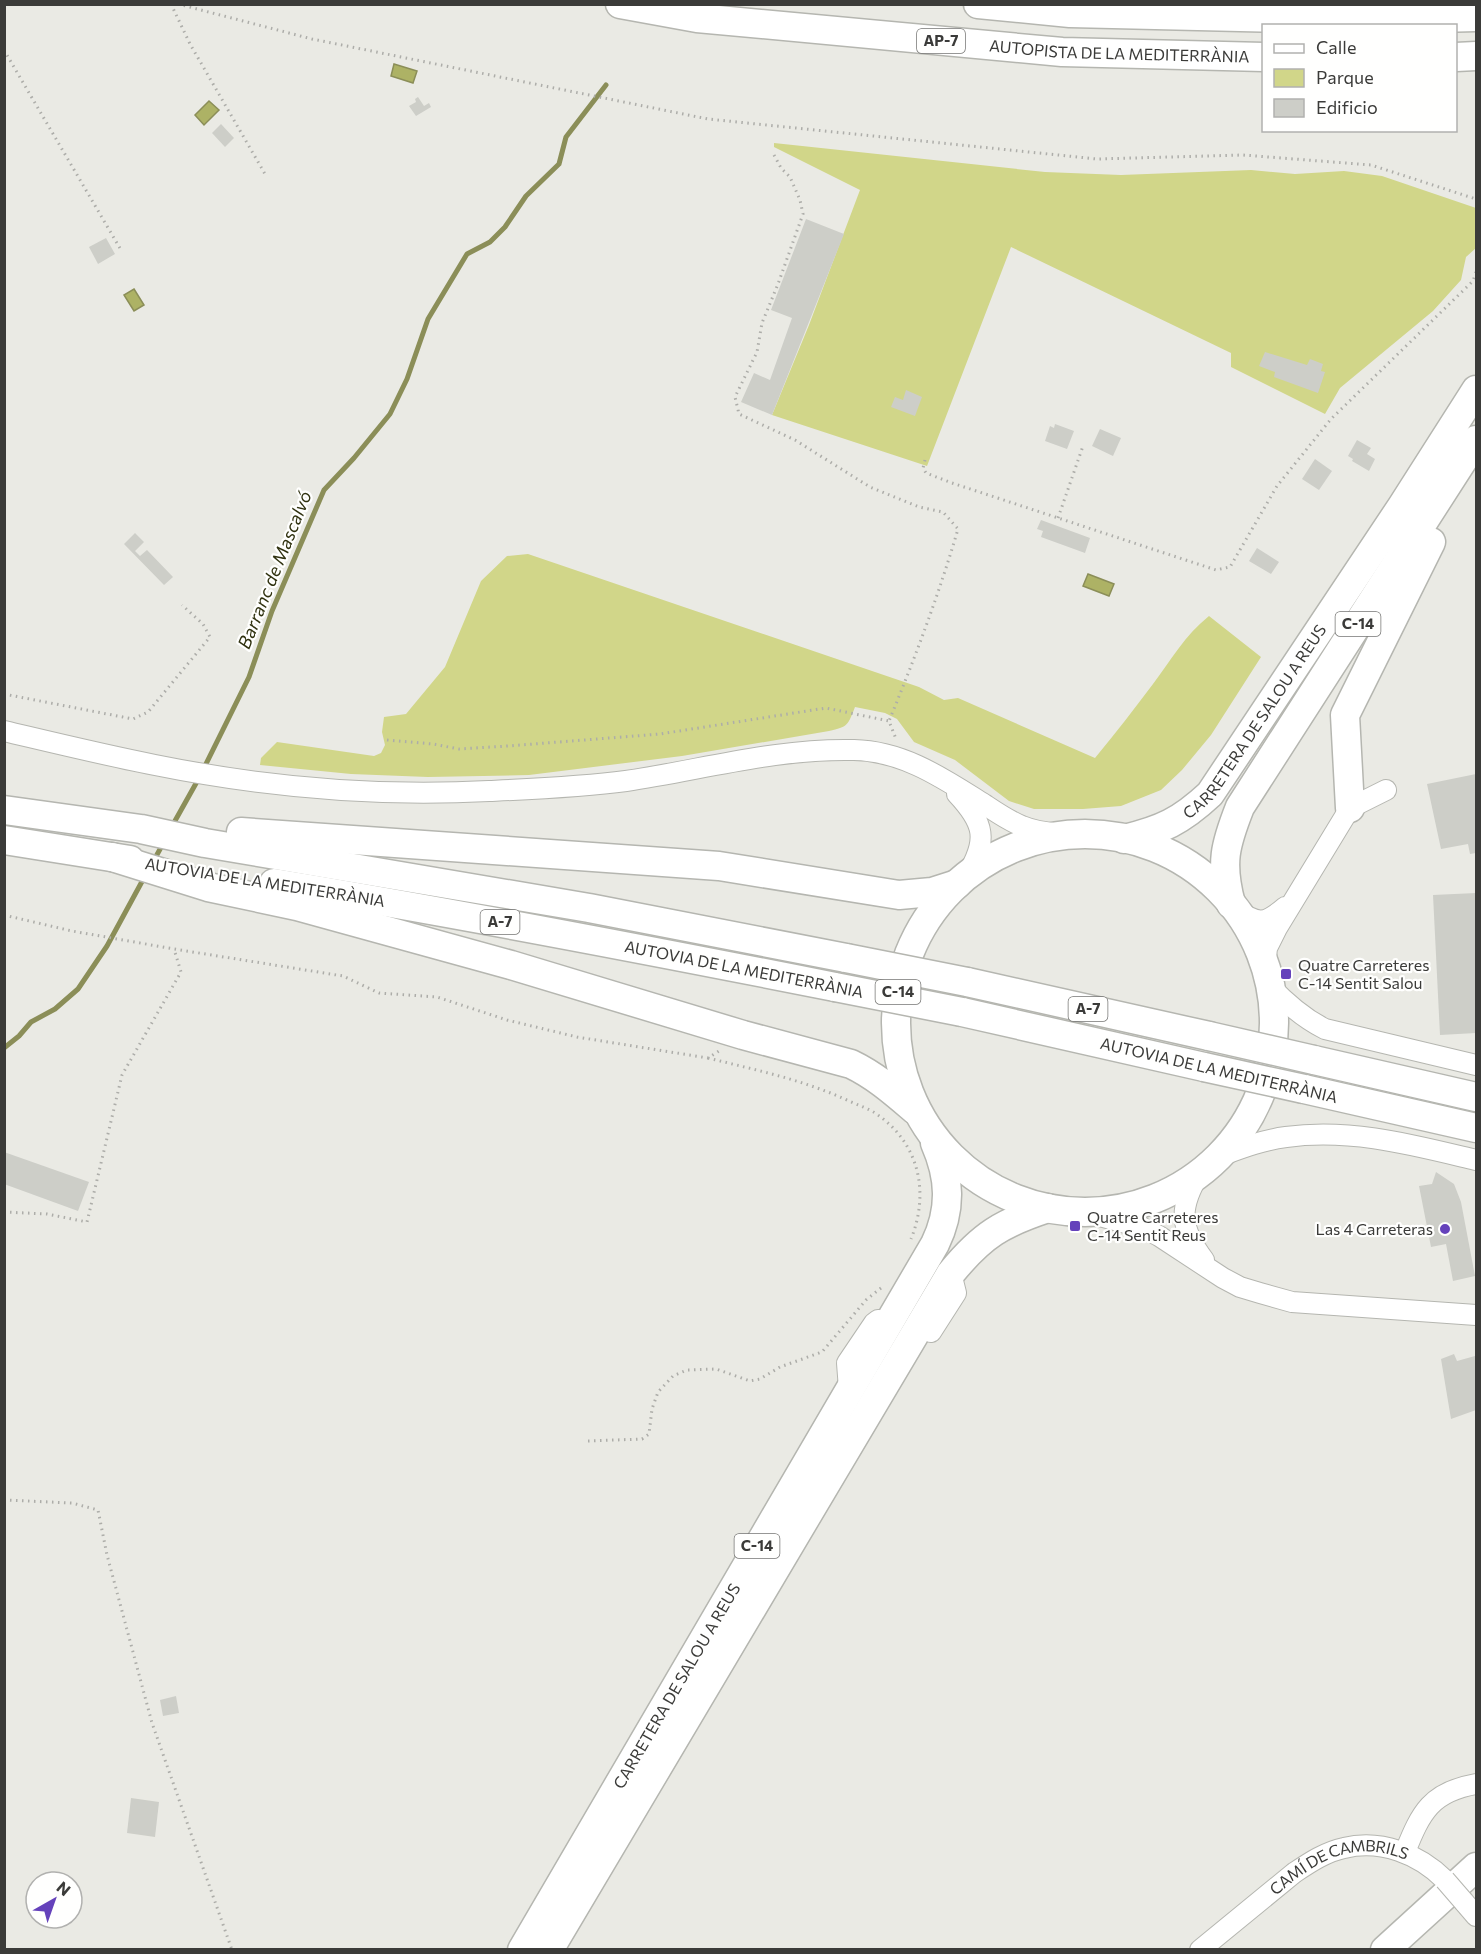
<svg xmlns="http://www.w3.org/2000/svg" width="1481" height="1954" viewBox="0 0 1481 1954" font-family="Commissioner,sans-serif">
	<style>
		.green { fill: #d1d689 }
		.water { fill: #adb265; stroke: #8b8e58; stroke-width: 1.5 }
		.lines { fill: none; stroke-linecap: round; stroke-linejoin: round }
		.stream { stroke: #8b8e58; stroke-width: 5 }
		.building { fill: #cdcec8 }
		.minor-casing { stroke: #b5b6b0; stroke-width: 22 }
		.highway-casing { stroke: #b5b6b0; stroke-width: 31 }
		.path { stroke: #adada9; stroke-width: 3; stroke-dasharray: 1.5 4.5; stroke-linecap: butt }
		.minor { stroke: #fff; stroke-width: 20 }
		.highway { stroke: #fff; stroke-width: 28 }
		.minor-bridge-casing { stroke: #b5b6b0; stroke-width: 22; stroke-linecap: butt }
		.highway-bridge-casing { stroke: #b5b6b0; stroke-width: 31; stroke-linecap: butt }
		.minor-bridge { stroke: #fff; stroke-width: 20 }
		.highway-bridge { stroke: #fff; stroke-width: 28 }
		.poi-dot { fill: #6542bb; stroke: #fffffe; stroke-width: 2 }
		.labels { text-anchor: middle; stroke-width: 4.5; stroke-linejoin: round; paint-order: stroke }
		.shield { fill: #fffffe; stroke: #767674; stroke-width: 1.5 }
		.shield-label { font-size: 15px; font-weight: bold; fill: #3b3b39 }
		.street-label { font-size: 16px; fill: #3b3b39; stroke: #fffffe }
		.poi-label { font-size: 16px; fill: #3b3b39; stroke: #fffffe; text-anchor: start }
		.water-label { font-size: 18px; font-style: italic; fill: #303210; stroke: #fffffe }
	</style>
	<rect width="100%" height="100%" fill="#eaeae4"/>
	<g class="green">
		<path d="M774 143 1045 172 1121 175 1251 170 1295 174 1344 171 1382 176 1476 208V248L1466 257 1461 280 1433 311 1340 388 1325 414 1231 367V353L1011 247 927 466 772 415 809 325 860 190 774 147Z"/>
		<path d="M528 554 919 687 944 700 958 698 1095 758C1115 734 1134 709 1153 684 1171 660 1185 635 1209 616L1261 657 1211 735 1182 770 1161 790 1121 806 1083 809H1034L1009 801 955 760 914 742 897 719 885 713 855 707C848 725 848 727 829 731L682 756 529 775 428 777 351 774 260 765 261 758 277 742 374 756 381 753 385 745 382 732 384 717 406 714 445 667 481 581 507 556Z"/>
	</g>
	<g class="water">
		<path d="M394 64 417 71 413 83 391 76Z"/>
		<path d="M209 101 219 110 204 125 195 115Z"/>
		<path d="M134 289 144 305 134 311 124 295Z"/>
		<path d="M1088 574 1114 584 1109 596 1083 586Z"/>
	</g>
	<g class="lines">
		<g class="stream">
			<path d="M203 770 249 677 272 611 324 490 354 458 390 414 407 379 428 319 467 254 490 242 505 227 526 196 559 164 566 137 606 85"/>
			<path d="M171 828 199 778"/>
			<path d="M154 860 164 842"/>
			<path d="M4 1048 19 1036 31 1022 55 1009 78 989 107 946 145 876"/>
		</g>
	</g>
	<g class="building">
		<path d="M418 97 424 106 429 103 431 107 416 116 409 106 416 102 415 99Z"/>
		<path d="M221 124 234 138 225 147 212 133Z"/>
		<path d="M806 219 844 234 772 415 741 402 754 373 770 380 792 318 771 310Z"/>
		<path d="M106 238 115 254 98 264 89 247Z"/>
		<path d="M1265 352 1307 365 1310 359 1323 364 1321 371 1325 372 1318 393 1274 377 1275 372 1259 366Z"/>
		<path d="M906 390 922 397 915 416 891 407 895 397 903 400Z"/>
		<path d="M1055 424 1074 431 1067 449 1045 441 1050 426 1054 428Z"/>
		<path d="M1100 429 1121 438 1113 456 1092 446Z"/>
		<path d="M1357 440 1371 448 1367 454 1375 459 1369 471 1352 461 1353 459 1348 456Z"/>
		<path d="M1315 459 1332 471 1319 490 1302 479Z"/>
		<path d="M1041 520 1090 538 1085 553 1041 537 1043 531 1037 529Z"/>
		<path d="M135 533 144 542 135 551 140 556 147 550 173 577 164 585 124 544Z"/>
		<path d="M1257 548 1279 562 1271 574 1249 561Z"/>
		<path d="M1476 774V853L1470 854 1468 844 1441 849 1427 784Z"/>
		<path d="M1476 893V1033L1440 1035 1433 895Z"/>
		<path d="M4 1152 89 1182 78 1211 4 1184Z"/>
		<path d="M1436 1172 1454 1184 1461 1202 1475 1276 1453 1281 1446 1244 1431 1247 1419 1186 1432 1184Z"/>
		<path d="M1454 1354 1457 1361 1475 1356 1476 1361V1410L1451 1419 1441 1359Z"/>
		<path d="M176 1696 179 1713 163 1716 160 1700Z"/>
		<path d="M131 1798 159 1802 155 1837 127 1833Z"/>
	</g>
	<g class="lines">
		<g class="minor-casing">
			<g id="minor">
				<path d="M4 731C55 743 104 755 155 765 264 787 378 797 489 791 533 789 582 787 626 781 701 770 777 748 854 750 904 751 944 779 984 804 996 812 1009 821 1022 826 1038 833 1054 833 1071 835"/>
				<path d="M957 794C985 824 988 840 967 875"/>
				<path d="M1236 910C1259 924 1264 925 1285 907"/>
				<path d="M1265 967 1267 948 1277 928 1350 808 1386 790"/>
				<path d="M1269 985C1286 1003 1303 1018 1325 1029L1476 1065"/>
				<path d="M1220 1156C1242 1148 1263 1140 1286 1137 1351 1128 1413 1145 1476 1160"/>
				<path d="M1199 1174C1178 1209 1180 1228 1204 1260"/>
				<path d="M1085 1212 1141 1227 1159 1236 1223 1278 1240 1287 1260 1293 1292 1302 1476 1315"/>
				<path d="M931 1332 956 1293 951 1273"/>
				<path d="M849 1389 847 1363 874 1323 878 1320"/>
				<path d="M1405 1852C1421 1812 1431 1792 1476 1784"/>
				<path d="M1464 1902 1476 1916"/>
				<path id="s1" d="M1200 1950 1294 1873C1309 1863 1325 1852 1344 1848 1381 1839 1419 1854 1445 1880"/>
			</g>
		</g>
		<g class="highway-casing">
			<g id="highway">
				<path id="s2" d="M620 4 697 18 1062 52 1264 57"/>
				<path d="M978 4 1070 13 1362 20 1476 17"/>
				<path d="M1456 57 1476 56"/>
				<path d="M1350 808 1345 715 1431 542"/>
				<path d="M4 810 141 829 205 843 589 908 846 958"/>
				<path d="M241 832 719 866 899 895 932 892 957 884"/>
				<circle cx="1085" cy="1023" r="189"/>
				<path id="s3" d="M1124 839C1162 830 1181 821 1210 794L1402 506 1476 390"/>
				<path d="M4 840 130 860"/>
				<path d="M112 857 208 887 297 906 511 965 743 1035 851 1064C876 1076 895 1093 915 1110"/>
				<path d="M274 883C462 914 648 950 835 987"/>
				<path d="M1231 904C1220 863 1225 845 1240 807L1476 440"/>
				<path d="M967 982 1209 1036"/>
				<path d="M962 1012 1204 1067"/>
				<path d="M1314 1060 1476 1097"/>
				<path d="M1304 1089 1476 1128"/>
				<path id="s4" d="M522 1950 935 1244C952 1209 950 1177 935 1143"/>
				<path d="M549 1950 951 1273C982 1235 1002 1223 1048 1208"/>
				<path d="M1385 1950 1476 1867"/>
			</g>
		</g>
		<g class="path">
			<path d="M171 4 190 44 265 174"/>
			<path d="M178 4 312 39 708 119 1097 159 1243 155 1371 165 1476 199"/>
			<path d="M4 50 121 250"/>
			<path d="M774 155 781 168 790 177 800 200 803 214 778 284 762 323 757 352 735 397 739 414 795 440 870 487 919 507 943 512 958 529C939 594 915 658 889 721L896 739"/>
			<path d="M925 460 923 468 926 473 952 483 1216 570 1230 567 1277 486 1331 419 1473 281 1476 272"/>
			<path d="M1058 518 1083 446"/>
			<path d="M4 694 133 719 148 712 210 637 203 624 182 605"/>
			<path d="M387 740 433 744 459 749 508 746 660 734 826 708 889 721"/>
			<path d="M4 915 72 931 174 949 343 976 379 993 437 997 507 1020 577 1037 708 1058 719 1051"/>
			<path d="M708 1058C756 1070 804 1080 849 1101 858 1105 867 1108 875 1113 919 1142 930 1192 911 1239"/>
			<path d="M4 1212 47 1214 87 1222 122 1075 181 972 174 949"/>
			<path d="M588 1441 642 1439 649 1434 652 1409 658 1392 673 1376 687 1370 716 1369 750 1381 760 1379 780 1367 822 1352 866 1300 881 1288"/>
			<path d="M4 1500 72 1503 98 1510 107 1555 152 1723 232 1950"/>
		</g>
		<use href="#minor" class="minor"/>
		<use href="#highway" class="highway"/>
		<g class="minor-bridge-casing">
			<path id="minor-bridge" d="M1445 1880 1464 1902"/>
		</g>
		<g class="highway-bridge-casing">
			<g id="highway-bridge">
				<path d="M846 958 967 982"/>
				<path d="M835 987 962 1012"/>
				<path d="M1209 1036 1314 1060"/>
				<path d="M1204 1067 1304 1089"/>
			</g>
		</g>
		<use href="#minor-bridge" class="minor-bridge"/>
		<use href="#highway-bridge" class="highway-bridge"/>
	</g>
	<g class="poi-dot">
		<rect x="1280" y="968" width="12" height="12" rx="3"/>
		<rect x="1069" y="1220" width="12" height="12" rx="3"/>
		<circle cx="1445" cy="1229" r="6"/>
	</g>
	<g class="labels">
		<g class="shield">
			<rect x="917" y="29" width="48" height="24" rx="4.5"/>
			<rect x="1335.5" y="612" width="45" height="24" rx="4.5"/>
			<rect x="480.5" y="910" width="39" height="24" rx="4.5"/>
			<rect x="875.5" y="980" width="45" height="24" rx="4.5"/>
			<rect x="1068.5" y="997" width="39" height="24" rx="4.5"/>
			<rect x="734.5" y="1534" width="45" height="24" rx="4.5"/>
		</g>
		<g class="shield-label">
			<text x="941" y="46">AP-7</text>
			<text x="1358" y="629">C-14</text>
			<text x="500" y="927">A-7</text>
			<text x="898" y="997">C-14</text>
			<text x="1088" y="1014">A-7</text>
			<text x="757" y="1551">C-14</text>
		</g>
		<g class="street-label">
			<text dy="6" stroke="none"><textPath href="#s2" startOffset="502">AUTOPISTA DE LA MEDITERRÀNIA</textPath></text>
			<text dy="6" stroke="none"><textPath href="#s3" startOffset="183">CARRETERA DE SALOU A REUS</textPath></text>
			<text transform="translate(265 882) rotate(9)" y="6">AUTOVIA DE LA MEDITERRÀNIA</text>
			<text transform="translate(744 969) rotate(11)" y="6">AUTOVIA DE LA MEDITERRÀNIA</text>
			<text transform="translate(1219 1070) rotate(13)" y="6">AUTOVIA DE LA MEDITERRÀNIA</text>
			<text dy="6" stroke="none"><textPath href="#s4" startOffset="306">CARRETERA DE SALOU A REUS</textPath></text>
			<text dy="6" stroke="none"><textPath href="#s1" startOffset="168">CAMÍ DE CAMBRILS</textPath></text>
		</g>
		<g class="poi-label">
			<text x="1298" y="971">Quatre Carreteres<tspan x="1298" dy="18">C-14 Sentit Salou</tspan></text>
			<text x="1087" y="1223">Quatre Carreteres<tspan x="1087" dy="18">C-14 Sentit Reus</tspan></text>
			<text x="1433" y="1235" text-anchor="end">Las 4 Carreteras</text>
		</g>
		<g class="water-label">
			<text transform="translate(275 570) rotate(-68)" y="6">Barranc de Mascalvó</text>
		</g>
	</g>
	<rect width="1481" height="1954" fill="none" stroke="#3b3b39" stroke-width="12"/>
	<rect x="1262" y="24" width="195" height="108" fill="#fffffe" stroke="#b1b1af" stroke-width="1.5"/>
	<rect x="1274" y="44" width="30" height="9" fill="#ffffff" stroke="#b1b1af" stroke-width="1.5"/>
	<text x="1316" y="54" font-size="18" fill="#3b3b39">Calle</text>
	<rect x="1274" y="69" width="30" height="18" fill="#d1d689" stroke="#b1b1af" stroke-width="1.5"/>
	<text x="1316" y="84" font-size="18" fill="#3b3b39">Parque</text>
	<rect x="1274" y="99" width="30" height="18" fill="#cdcec8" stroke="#b1b1af" stroke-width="1.5"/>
	<text x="1316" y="114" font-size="18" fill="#3b3b39">Edificio</text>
	<g transform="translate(54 1900) rotate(40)"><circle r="28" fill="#fffffe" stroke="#b1b1af" stroke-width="1.5"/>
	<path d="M0-4.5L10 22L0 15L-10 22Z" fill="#6542bb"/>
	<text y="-9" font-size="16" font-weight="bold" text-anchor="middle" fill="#3b3b39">N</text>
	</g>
</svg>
